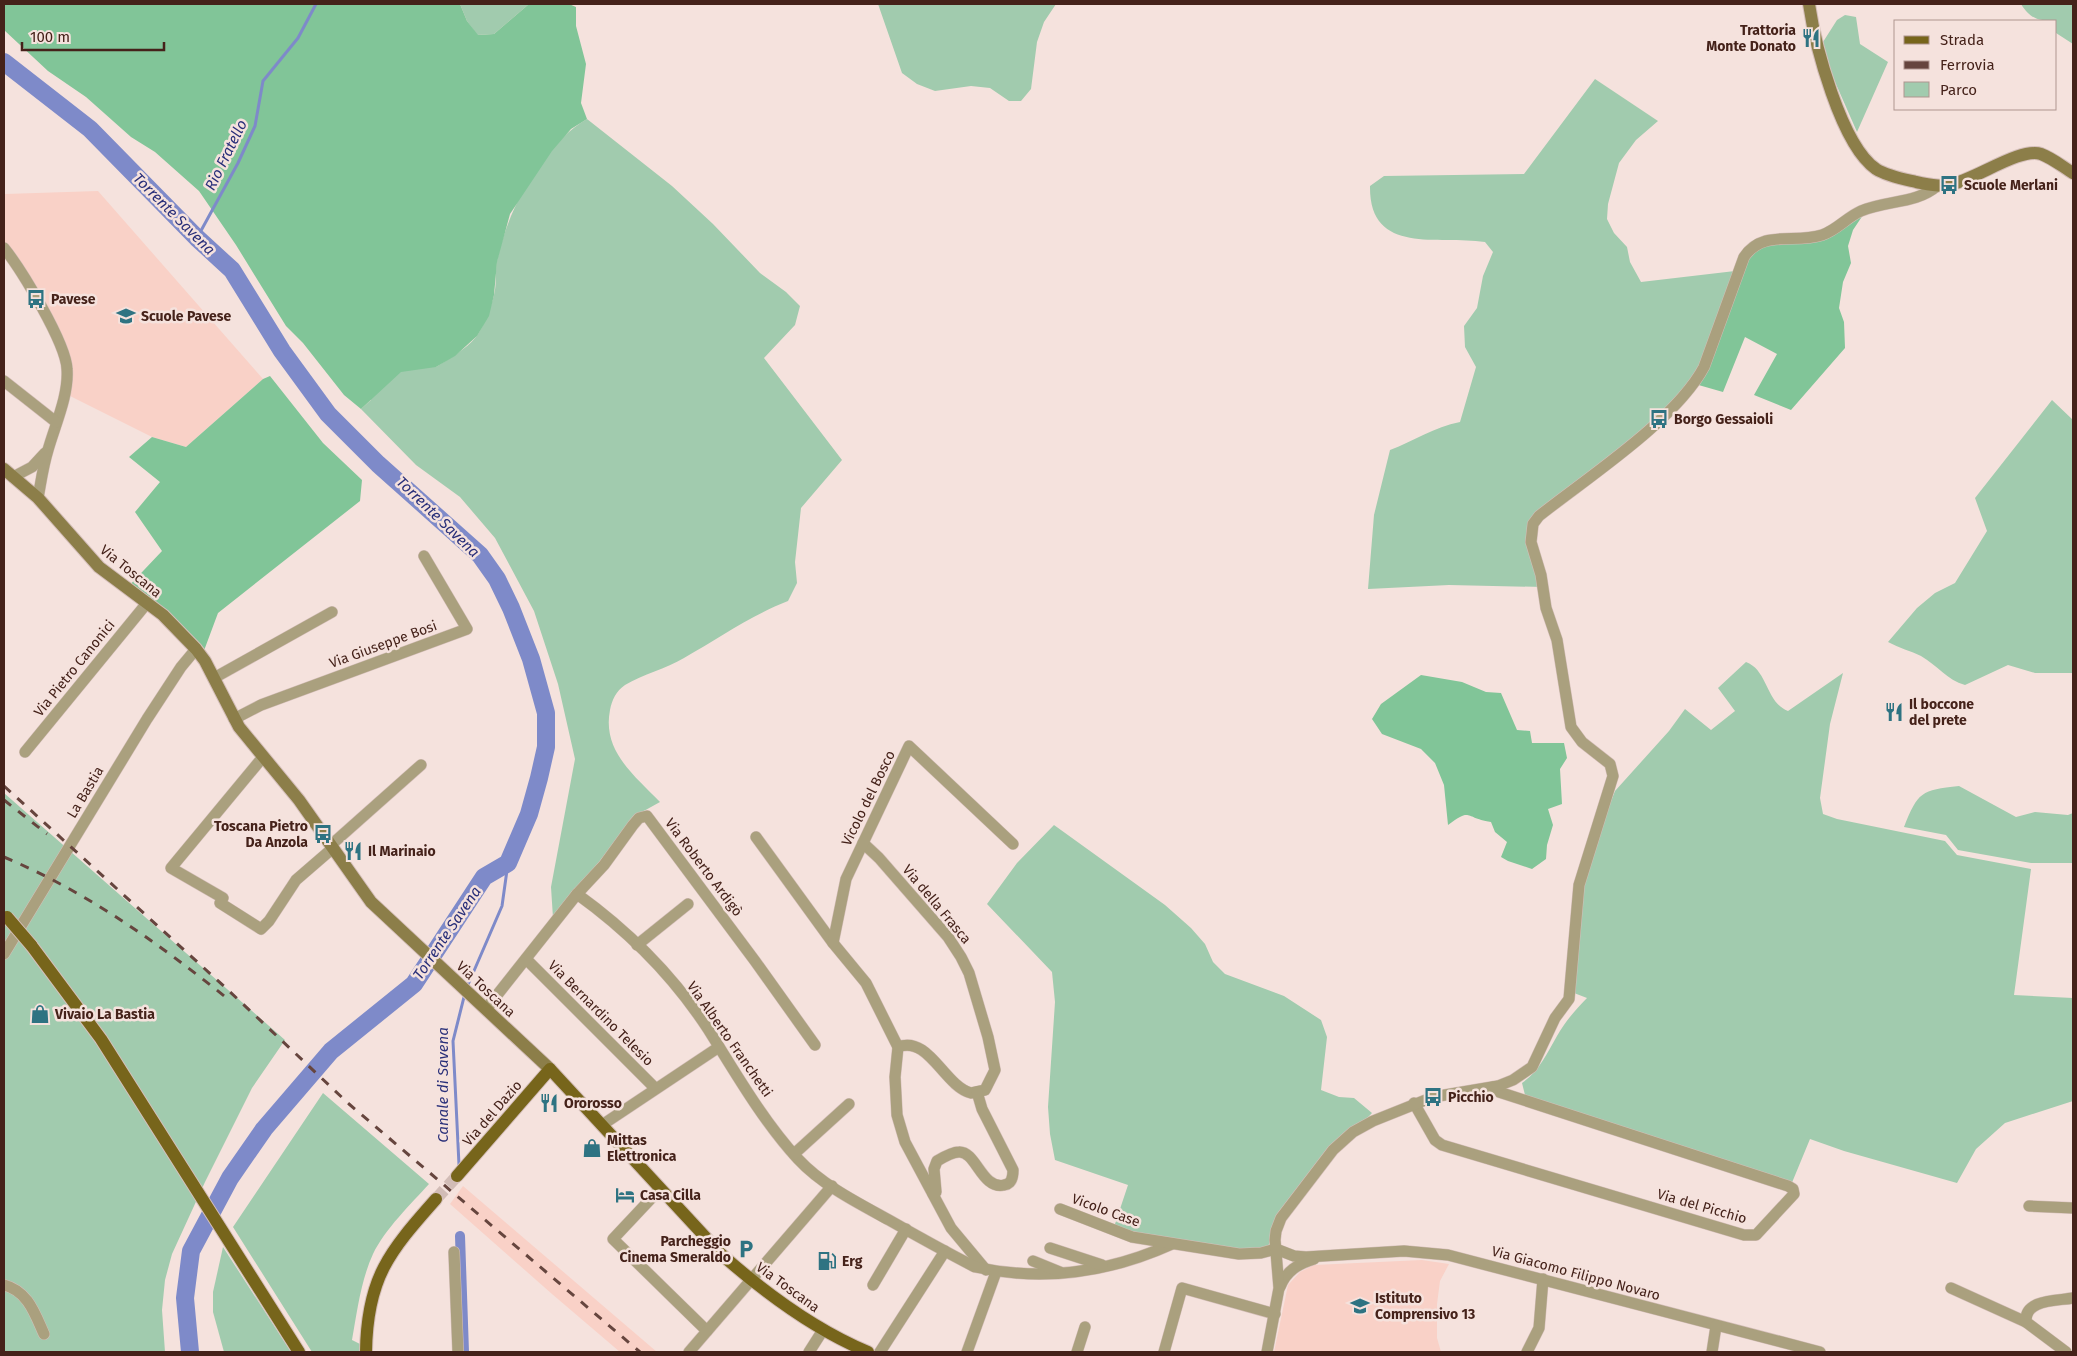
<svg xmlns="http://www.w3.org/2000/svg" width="2077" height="1356" viewBox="0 0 2077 1356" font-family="'Fira Sans',sans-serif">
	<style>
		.built { fill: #f9d1c7 }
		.green { fill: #a1cbae }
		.forest { fill: #81c598 }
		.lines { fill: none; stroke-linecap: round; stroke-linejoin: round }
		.stream { stroke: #7e8ac9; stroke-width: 3 }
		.canal { stroke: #7e8ac9; stroke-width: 10 }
		.river { stroke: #7e8ac9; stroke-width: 18 }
		.primary-tunnel { stroke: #d2bcb6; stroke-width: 12; stroke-dasharray: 12 6; stroke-linecap: butt }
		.street-casing { stroke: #d5bfba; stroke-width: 12 }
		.secondary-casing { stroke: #d5bfba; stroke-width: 14 }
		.primary-casing { stroke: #d5bfba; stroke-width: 14 }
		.street { stroke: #aaa07e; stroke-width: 11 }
		.secondary { stroke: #8c7e49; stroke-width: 12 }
		.primary { stroke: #77651b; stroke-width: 12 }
		.rail { stroke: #66453e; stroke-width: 3; stroke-dasharray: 9 9; stroke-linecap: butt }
		.primary-bridge-casing { stroke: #d5bfba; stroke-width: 14; stroke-linecap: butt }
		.primary-bridge { stroke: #77651b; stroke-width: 12 }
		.labels { text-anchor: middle; stroke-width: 5; stroke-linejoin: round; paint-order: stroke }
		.poi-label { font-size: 14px; font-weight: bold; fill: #45221a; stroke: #f5e2dd; text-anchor: start }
		.street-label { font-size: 14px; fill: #45221a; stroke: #f5e2dd }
		.water-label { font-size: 15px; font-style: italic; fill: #292f79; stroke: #f5e2dd }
	</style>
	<rect width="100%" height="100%" fill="#f5e2dd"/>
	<g class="built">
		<path d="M98 191 263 379 186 447 152 437 64 393 66 359 4 248 5 194Z"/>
		<path d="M463 1186 657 1352H620L552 1294 450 1204Z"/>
		<path d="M1422 1260 1449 1264 1440 1281 1437 1304V1338L1441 1352H1274L1288 1285 1300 1272 1314 1265Z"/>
	</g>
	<g class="green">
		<path d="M460 4H529L494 34 477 35 467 21Z"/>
		<path d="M878 4H1056L1044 22 1037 42 1031 89 1021 101H1009L990 88 971 86 935 91 917 84 902 73Z"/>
		<path d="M2021 4H2073V44L2056 33V21C2039 21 2030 19 2021 4Z"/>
		<path d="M1845 15 1856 17 1860 44 1888 62 1857 132 1832 75 1823 42 1837 20Z"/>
		<path d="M1595 79 1658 121 1636 140 1619 163 1608 204 1607 219 1614 233 1627 247 1630 262 1641 282 1735 271 1696 375 1669 411 1547 514 1535 528 1543 587 1449 585 1368 589 1374 515 1390 450C1414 441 1434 427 1460 422L1476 367 1465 347 1464 326 1477 308 1483 276 1493 252 1485 242C1438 235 1369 256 1370 186L1384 176 1524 174Z"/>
		<path d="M587 119 672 186 713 224 760 273 786 292 800 306 795 325 764 358 842 460 801 508 795 562 797 583 788 601C750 616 719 638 684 658 666 669 643 674 625 685 616 691 612 700 610 710 602 751 634 775 660 802L642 812 626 829 553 918 551 887 575 759 558 684 534 611 495 538 460 497 416 465 361 409 371 400 241 215 436 367C450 358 465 350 476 337 483 328 491 307 494 295 497 284 495 272 497 261 507 211 542 145 587 119Z"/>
		<path d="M2052 400 2073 420V673H2035L2008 665 1965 685C1947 680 1937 665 1921 656 1911 651 1899 648 1888 642L1917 608 1935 593 1955 583 1987 531 1975 498Z"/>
		<path d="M1746 662C1768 670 1766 703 1788 711L1843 673 1830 724 1820 798 1823 814 1837 819 1945 841 1957 855 2031 869 2014 995 2073 998V1101L2005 1123 1976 1149 1957 1183 1844 1151 1810 1139 1791 1185 1526 1099 1522 1083C1540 1070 1546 1055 1557 1036 1565 1022 1575 1010 1587 998L1574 993 1581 892 1599 831 1615 791 1669 731 1685 709 1711 730 1735 711 1718 688Z"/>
		<path d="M1959 786 2016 817 2035 812 2068 815 2073 813V863H2031L1958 850 1946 835 1904 827C1918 792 1921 790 1959 786Z"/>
		<path d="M4 793 285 1040 252 1088 205 1182 172 1254 165 1280 162 1310 165 1352H4Z"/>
		<path d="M1054 825 1165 905 1191 928 1205 944 1213 962 1225 974 1284 996 1321 1020 1327 1037 1321 1090 1339 1097 1354 1098 1372 1113 1296 1193 1274 1231 1264 1257 1205 1248 1114 1227 1128 1185 1055 1160 1050 1134 1048 1107 1055 1002 1052 972 987 904 1017 863Z"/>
		<path d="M323 1093 429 1184C411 1204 385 1229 373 1254 361 1280 357 1312 352 1340L360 1344 361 1352H312L233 1227Z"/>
		<path d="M223 1247 291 1352H224L213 1312V1292Z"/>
	</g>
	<g class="forest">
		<path d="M4 4H460L467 21 478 35 494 34 529 4H569L576 7V26L586 64 581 103 587 119 571 129 552 151 510 214 497 262 494 295 489 316 477 336 455 356 436 367 401 372 361 409 344 395 303 343 286 326 236 245 199 191 155 152 131 137 86 97 48 71 4 30Z"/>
		<path d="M1863 215 1853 230 1848 246 1851 263 1843 282 1839 308 1844 322 1845 348 1791 410 1754 395 1777 354 1745 337 1723 392 1695 384 1751 247 1806 238Z"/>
		<path d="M270 376 323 443 362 480 360 501 218 613 202 656 126 589 162 551 135 512 160 482 129 457 152 437 186 447 263 379Z"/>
		<path d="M1421 675 1462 682 1486 692 1501 693 1517 730 1530 731 1532 743H1564L1567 758 1560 769 1562 804 1548 809 1553 825 1547 845 1546 859 1532 869 1508 861 1501 857 1507 842 1495 832 1491 822C1464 818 1472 807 1448 825L1444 785 1435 763 1421 749 1382 734 1372 719 1381 704Z"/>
	</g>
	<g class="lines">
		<g class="stream">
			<path d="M197 238 238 163 255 126 263 81 298 38 316 4"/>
			<path d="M467 987 502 906 508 863"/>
			<path d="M459 1165 453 1041 465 993"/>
		</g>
		<path class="canal" d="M460 1236 464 1352"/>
		<path class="river" d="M4 62 90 129 197 238 232 270 282 351 328 414 378 464 480 555 497 579 511 608 531 659 546 713V747L539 778 529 814 508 863 484 877 414 984 331 1051 264 1129 230 1178 191 1251 185 1298 190 1352"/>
		<path class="primary-tunnel" d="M436 1199 457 1176"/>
		<g class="street-casing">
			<g id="street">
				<path d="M4 248C21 269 66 343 67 369 69 395 55 425 48 450 43 466 41 482 38 498"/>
				<path d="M4 381 56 422"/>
				<path d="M13 477 32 467 45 453"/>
				<path d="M214 678 332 612"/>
				<path d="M234 719 261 705 467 629 424 556"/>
				<path d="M25 752 147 603"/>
				<path d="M263 757 171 868 223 898 220 903 261 929 269 921 296 880 333 848"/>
				<path d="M756 837 833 943 866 983 898 1047 895 1077 897 1115 905 1142 951 1228 986 1270"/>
				<path d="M863 843 879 858 948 937 961 957 969 973 988 1037 995 1070 985 1090 971 1093C944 1086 929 1035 898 1047"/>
				<path d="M331 845 421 765"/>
				<path d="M577 894C627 930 674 977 708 1029 735 1072 763 1121 798 1159 822 1185 858 1203 889 1220 917 1236 946 1252 975 1267 1044 1282 1108 1273 1172 1244"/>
				<path d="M833 943 846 879 909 746 1013 844"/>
				<path d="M637 945 688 904"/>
				<path d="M4 954 147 719 181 667 196 649"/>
				<path d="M526 959 655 1088"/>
				<path d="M486 1009 577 894 604 865 633 825 639 818 647 816 755 961 815 1045"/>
				<path d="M1414 1103 1435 1140 1442 1145 1744 1235H1756L1794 1194 1793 1189 1788 1186 1499 1092 1493 1087"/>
				<path d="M602 1125 719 1047"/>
				<path d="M794 1154 849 1104"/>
				<path d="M660 1189 613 1239 707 1331"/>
				<path d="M933 1194 936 1192 934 1169 937 1161C942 1158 952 1152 959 1152 976 1151 982 1190 1004 1185 1012 1184 1013 1177 1013 1170L982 1109 977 1092"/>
				<path d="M2029 1206 2073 1208"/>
				<path d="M1060 1209 1132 1237 1239 1254 1261 1253 1276 1249"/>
				<path d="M1050 1248 1102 1265"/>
				<path d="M1276 1249 1294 1256 1306 1257 1404 1251 1448 1255 1820 1352"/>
				<path d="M454 1252 458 1352"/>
				<path d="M1033 1261 1060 1272"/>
				<path d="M4 1285C28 1291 35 1314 44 1334"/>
				<path d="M873 1285 906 1229"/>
				<path d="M1280 1287C1286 1271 1298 1264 1314 1259"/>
				<path d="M1951 1288 2026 1322"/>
				<path d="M689 1352 832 1186"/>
				<path d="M809 1352 823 1330"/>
				<path d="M880 1352 945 1251"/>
				<path d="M967 1352 996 1272"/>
				<path d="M1077 1352 1085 1327"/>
				<path d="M1164 1352 1182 1288 1275 1314"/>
				<path d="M1267 1352 1279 1288 1275 1240 1276 1231 1281 1218 1333 1150 1353 1132 1373 1121 1433 1097 1498 1086 1513 1080 1532 1067 1555 1018 1569 999 1579 885 1613 776 1610 764 1582 742 1571 727 1557 640 1546 608 1541 575 1531 542 1533 524 1539 516C1588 477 1675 421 1704 367L1744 257C1763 229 1794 244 1822 235 1837 230 1847 217 1861 211 1887 200 1916 204 1937 186"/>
				<path d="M1527 1352 1539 1328 1543 1279"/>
				<path d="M1712 1352 1716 1326"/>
				<path d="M2066 1352 2026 1322C2024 1299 2057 1301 2073 1298"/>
			</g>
		</g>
		<g class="secondary-casing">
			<g id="secondary">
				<path d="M1809 4C1815 45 1841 145 1876 169 1887 176 1903 179 1916 182 1927 184 1938 187 1949 185 1975 180 2020 147 2041 154 2052 158 2063 167 2073 173"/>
				<path d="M4 469 38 498 99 567 163 615 196 649 205 661 239 727 299 800 371 902 550 1069"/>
			</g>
		</g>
		<g class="primary-casing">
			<g id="primary">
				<path d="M31 945 101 1039 299 1352"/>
				<path d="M457 1176 550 1069 721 1254C765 1293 813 1329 868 1352"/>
				<path d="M366 1352C367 1278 389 1252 436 1199"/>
			</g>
		</g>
		<use href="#street" class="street"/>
		<use href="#secondary" class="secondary"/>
		<use href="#primary" class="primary"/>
		<g class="rail">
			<path d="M4 786 227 989 349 1104 640 1352"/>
			<path d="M4 800 47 834"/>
			<path d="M4 857C87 892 158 943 228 999"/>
		</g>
		<g class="primary-bridge-casing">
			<path id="primary-bridge" d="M7 917 31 945"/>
		</g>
		<use href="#primary-bridge" class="primary-bridge"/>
	</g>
	<defs>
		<g id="restaurant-bare" transform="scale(1.5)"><path d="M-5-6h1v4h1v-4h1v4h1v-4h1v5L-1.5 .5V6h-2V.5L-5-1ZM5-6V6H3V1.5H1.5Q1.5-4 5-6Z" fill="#2e7382" stroke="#f5e2dd" stroke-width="2.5" paint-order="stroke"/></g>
		<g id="bus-bare" transform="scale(1.5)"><path d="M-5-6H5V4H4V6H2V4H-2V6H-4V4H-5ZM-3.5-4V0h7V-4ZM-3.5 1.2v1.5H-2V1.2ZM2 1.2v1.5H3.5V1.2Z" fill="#2e7382" stroke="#f5e2dd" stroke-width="2.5" paint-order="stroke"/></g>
		<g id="school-bare" transform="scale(1.5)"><path d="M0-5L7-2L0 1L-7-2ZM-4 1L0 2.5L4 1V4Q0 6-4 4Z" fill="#2e7382" stroke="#f5e2dd" stroke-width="2.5" paint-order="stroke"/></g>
		<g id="shop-bare" transform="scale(1.5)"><path d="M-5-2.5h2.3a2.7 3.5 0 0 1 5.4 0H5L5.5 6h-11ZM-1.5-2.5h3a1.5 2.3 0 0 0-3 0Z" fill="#2e7382" stroke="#f5e2dd" stroke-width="2.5" paint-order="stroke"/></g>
		<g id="hotel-bare" transform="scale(1.5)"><path d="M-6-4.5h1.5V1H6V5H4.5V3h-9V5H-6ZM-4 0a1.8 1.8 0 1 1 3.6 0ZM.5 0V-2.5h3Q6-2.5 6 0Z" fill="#2e7382" stroke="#f5e2dd" stroke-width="2.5" paint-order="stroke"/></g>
		<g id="parking-bare" transform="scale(1.5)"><path d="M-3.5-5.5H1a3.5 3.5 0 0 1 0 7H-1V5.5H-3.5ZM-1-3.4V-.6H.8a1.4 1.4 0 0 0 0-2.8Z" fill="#2e7382" stroke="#f5e2dd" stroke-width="2.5" paint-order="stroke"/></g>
		<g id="fuel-bare" transform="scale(1.5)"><path d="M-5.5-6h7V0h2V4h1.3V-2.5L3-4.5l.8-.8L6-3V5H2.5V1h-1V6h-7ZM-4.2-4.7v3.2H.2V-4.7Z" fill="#2e7382" stroke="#f5e2dd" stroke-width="2.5" paint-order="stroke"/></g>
	</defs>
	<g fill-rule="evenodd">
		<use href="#restaurant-bare" x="1811" y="38"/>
		<use href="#bus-bare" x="1949" y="185"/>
		<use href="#bus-bare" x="36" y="299"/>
		<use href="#school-bare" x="126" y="316"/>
		<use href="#bus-bare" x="1659" y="419"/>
		<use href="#restaurant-bare" x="1894" y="712"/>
		<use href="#bus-bare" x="323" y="834"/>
		<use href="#restaurant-bare" x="353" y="851"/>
		<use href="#shop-bare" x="40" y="1014"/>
		<use href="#bus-bare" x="1433" y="1097"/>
		<use href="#restaurant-bare" x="549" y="1103"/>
		<use href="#shop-bare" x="592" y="1148"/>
		<use href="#hotel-bare" x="625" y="1195"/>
		<use href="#parking-bare" x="746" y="1249"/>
		<use href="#fuel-bare" x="827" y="1261"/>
		<use href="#school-bare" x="1360" y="1306"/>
	</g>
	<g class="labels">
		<g class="poi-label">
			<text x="1796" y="35" text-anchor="end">Trattoria<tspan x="1796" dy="16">Monte Donato</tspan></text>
			<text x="1964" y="190">Scuole Merlani</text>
			<text x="51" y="304">Pavese</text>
			<text x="141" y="321">Scuole Pavese</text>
			<text x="1674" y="424">Borgo Gessaioli</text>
			<text x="1909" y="709">Il boccone<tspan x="1909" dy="16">del prete</tspan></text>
			<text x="308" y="831" text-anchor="end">Toscana Pietro<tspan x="308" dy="16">Da Anzola</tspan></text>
			<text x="368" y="856">Il Marinaio</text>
			<text x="55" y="1019">Vivaio La Bastia</text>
			<text x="1448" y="1102">Picchio</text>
			<text x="564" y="1108">Ororosso</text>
			<text x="607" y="1145">Mittas<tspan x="607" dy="16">Elettronica</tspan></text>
			<text x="640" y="1200">Casa Cilla</text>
			<text x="731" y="1246" text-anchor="end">Parcheggio<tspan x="731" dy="16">Cinema Smeraldo</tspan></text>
			<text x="842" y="1266">Erg</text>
			<text x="1375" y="1303">Istituto<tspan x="1375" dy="16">Comprensivo 13</tspan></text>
		</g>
		<g class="street-label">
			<text transform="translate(131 571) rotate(39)" y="5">Via Toscana</text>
			<text transform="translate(383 644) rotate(-20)" y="5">Via Giuseppe Bosi</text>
			<text transform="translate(74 668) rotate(-51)" y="5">Via Pietro Canonici</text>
			<text transform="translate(85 792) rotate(-59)" y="5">La Bastia</text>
			<text transform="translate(868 798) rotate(-64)" y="5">Vicolo del Bosco</text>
			<text transform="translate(704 867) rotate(53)" y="5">Via Roberto Ardigò</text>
			<text transform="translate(937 904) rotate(50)" y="5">Via della Frasca</text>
			<text transform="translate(486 989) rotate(43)" y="5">Via Toscana</text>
			<text transform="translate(601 1013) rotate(45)" y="5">Via Bernardino Telesio</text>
			<text transform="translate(730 1039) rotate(55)" y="5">Via Alberto Franchetti</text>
			<text transform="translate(492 1113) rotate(-49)" y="5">Via del Dazio</text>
			<text transform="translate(1702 1206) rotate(16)" y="5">Via del Picchio</text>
			<text transform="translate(1106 1210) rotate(20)" y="5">Vicolo Case</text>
			<text transform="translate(1576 1273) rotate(15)" y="5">Via Giacomo Filippo Novaro</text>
			<text transform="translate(788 1287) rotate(36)" y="5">Via Toscana</text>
		</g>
		<g class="water-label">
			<text transform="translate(226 155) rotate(-64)" y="5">Rio Fratello</text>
			<text transform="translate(174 214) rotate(45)" y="5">Torrente Savena</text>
			<text transform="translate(438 517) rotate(44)" y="5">Torrente Savena</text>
			<text transform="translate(447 933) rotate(-56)" y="5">Torrente Savena</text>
			<text transform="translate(443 1085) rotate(-90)" y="5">Canale di Savena</text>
		</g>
	</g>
	<rect width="2077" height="1356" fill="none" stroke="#45221a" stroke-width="10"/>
	<rect x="1894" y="20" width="162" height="90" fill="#f5e2dd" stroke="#af958f"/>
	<rect x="1904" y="36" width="25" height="8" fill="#77651b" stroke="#af958f"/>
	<text x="1940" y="45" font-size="15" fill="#45221a">Strada</text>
	<rect x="1904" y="61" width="25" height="8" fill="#66453e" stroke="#af958f"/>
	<text x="1940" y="70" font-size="15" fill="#45221a">Ferrovia</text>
	<rect x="1904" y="82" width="25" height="15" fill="#a1cbae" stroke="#af958f"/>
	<text x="1940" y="95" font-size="15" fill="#45221a">Parco</text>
	<path d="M22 42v8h142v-8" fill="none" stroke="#45221a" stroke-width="2.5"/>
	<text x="30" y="42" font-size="15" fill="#45221a" stroke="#f5e2dd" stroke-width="4" paint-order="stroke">100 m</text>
</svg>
